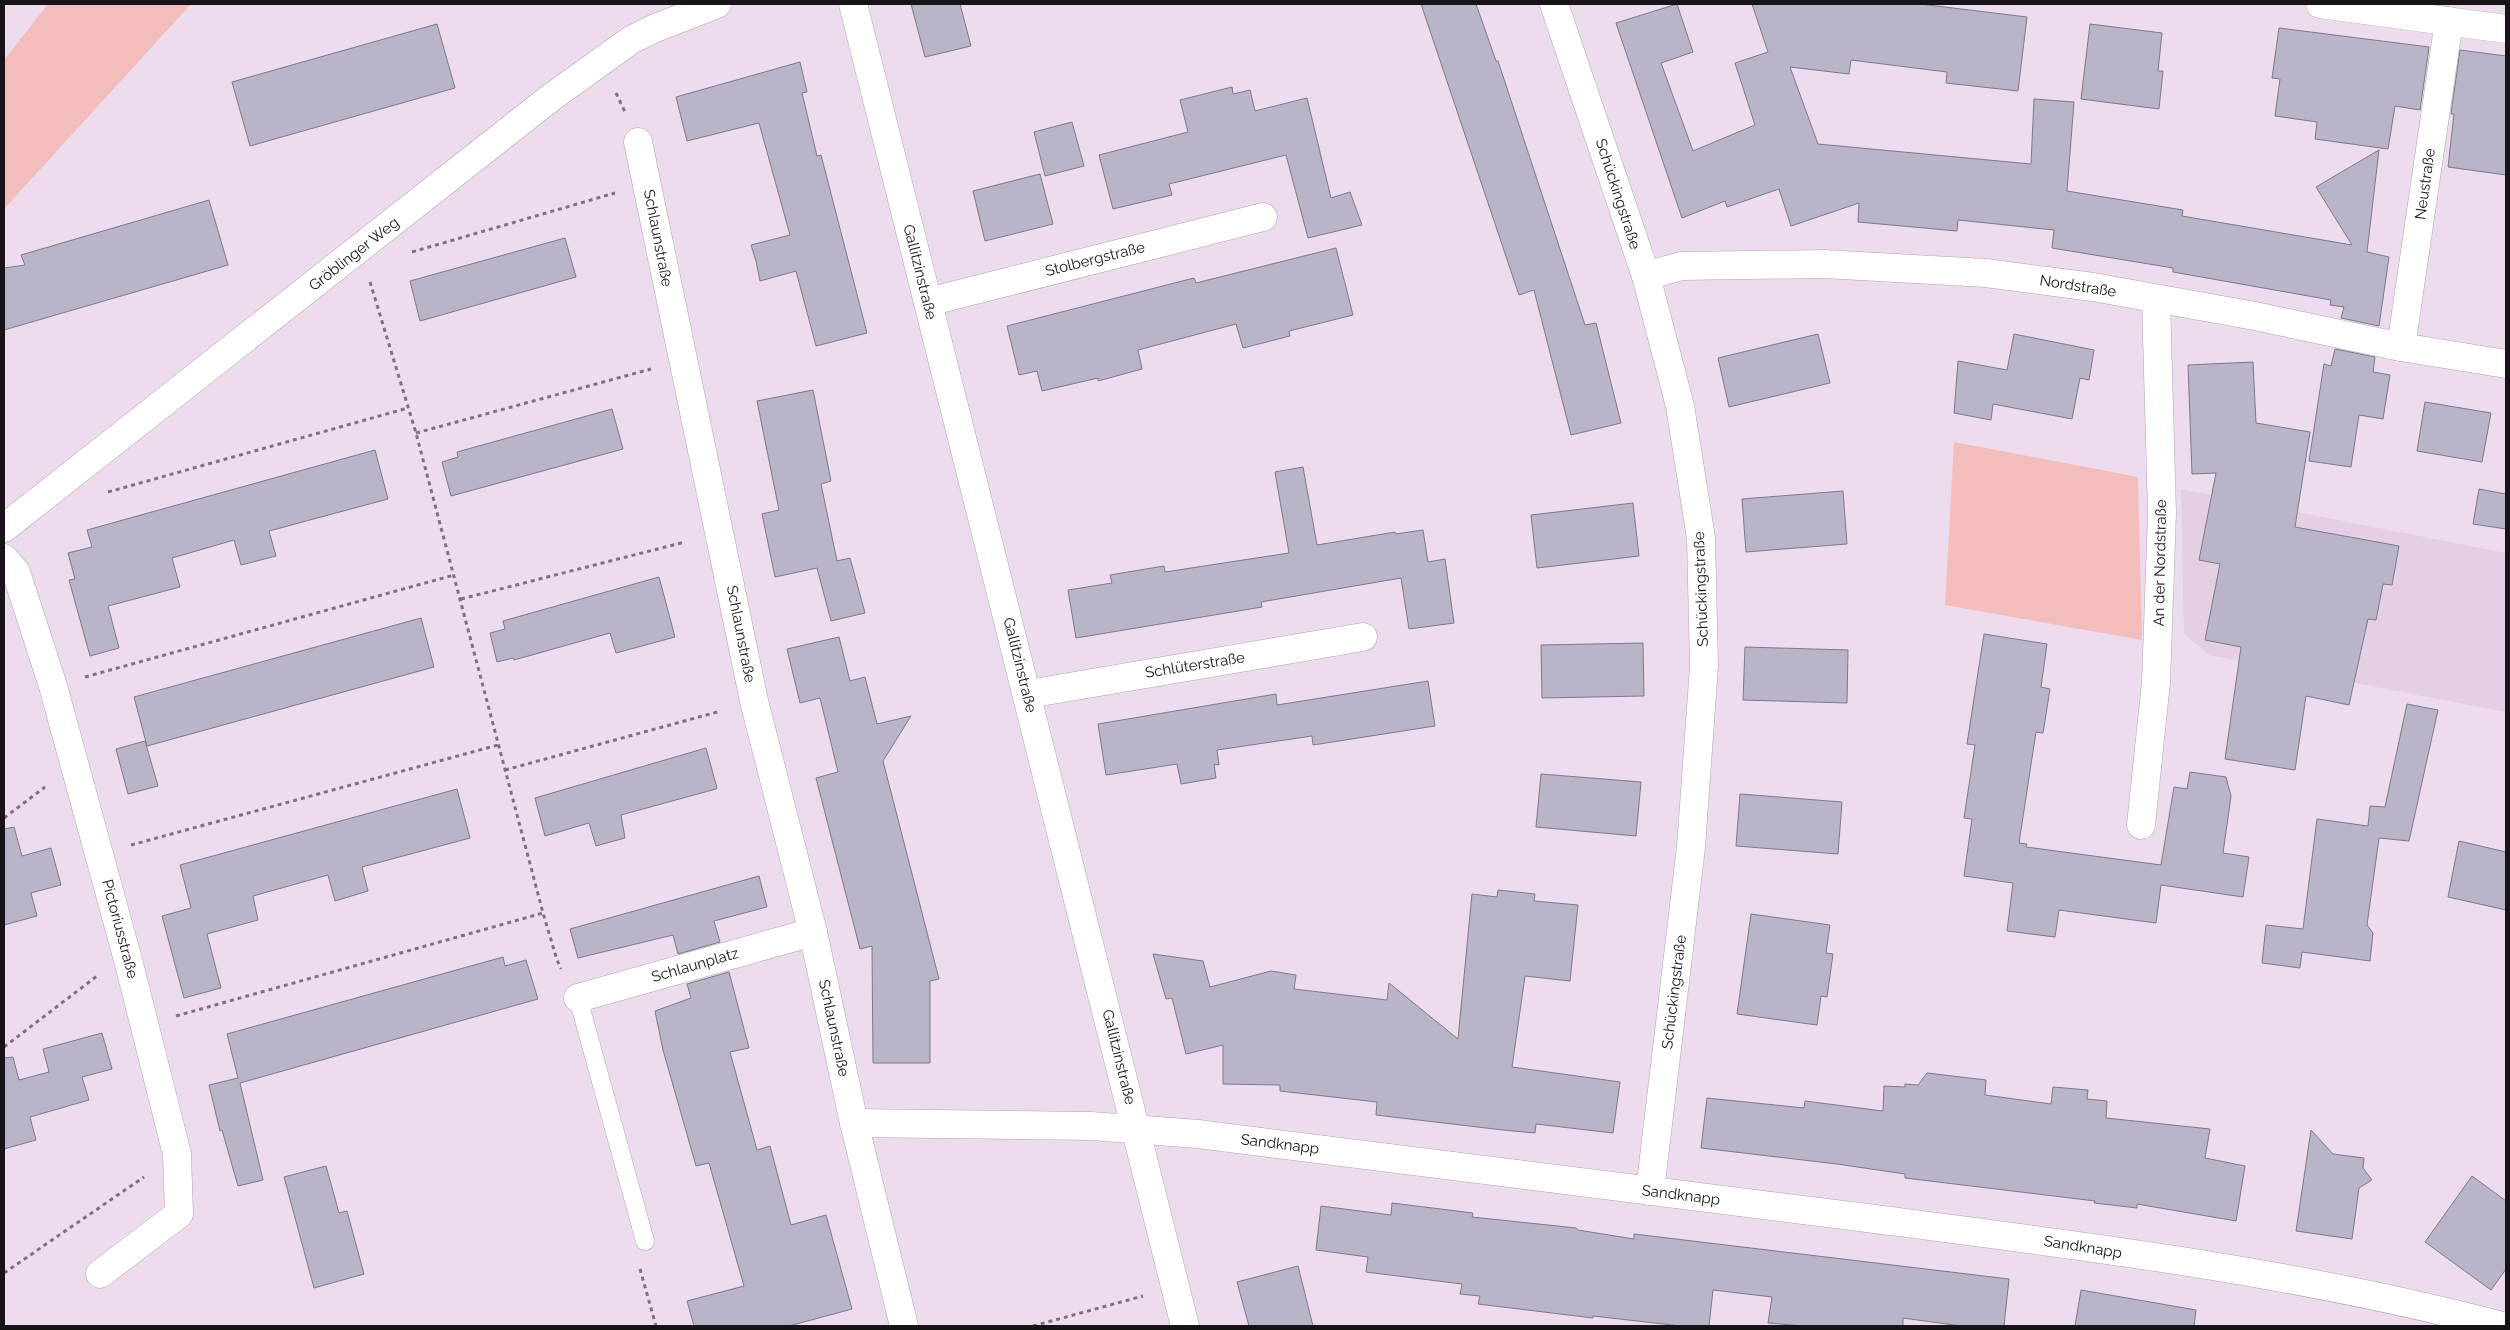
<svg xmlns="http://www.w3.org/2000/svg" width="2510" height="1330" viewBox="0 0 2510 1330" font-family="Raleway,sans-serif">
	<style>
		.built { fill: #e5cfe5 }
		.green { fill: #f3bdbc }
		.building { fill: #bab4c8; stroke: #7e788b }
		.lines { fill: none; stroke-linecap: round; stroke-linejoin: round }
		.service-casing { stroke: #b2a2b2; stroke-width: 19 }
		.minor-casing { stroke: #b2a2b2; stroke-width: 29 }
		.tertiary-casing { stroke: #b2a2b2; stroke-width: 29 }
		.path { stroke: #7d727d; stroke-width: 3; stroke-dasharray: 4 4; stroke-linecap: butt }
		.service { stroke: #fff; stroke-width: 18 }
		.minor { stroke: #fff; stroke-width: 28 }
		.tertiary { stroke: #fff; stroke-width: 28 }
		.labels { text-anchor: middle; stroke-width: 4; stroke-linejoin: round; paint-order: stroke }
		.street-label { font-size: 15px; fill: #181318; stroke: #fff }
	</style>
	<rect width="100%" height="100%" fill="#eddced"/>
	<path class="built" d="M2181 489 2506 553V712L2209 655 2184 634Z"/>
	<g class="green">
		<path d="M48 4H191L4 209V60Z"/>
		<path d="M1954 442 2138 477 2142 640 1945 605Z"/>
	</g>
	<g class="building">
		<path d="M911 4H960L971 46 925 57Z"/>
		<path d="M1421 4H1476L1496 61H1498L1585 325 1596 323 1621 423 1571 435 1534 290 1519 295Z"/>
		<path d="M1677 4 1693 52 1661 63 1693 151 1755 125 1735 63 1768 52 1752 4H1920L2027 17 2018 91 1946 83 1947 72 1851 60 1849 74 1790 67 1818 144 2031 164 2034 99 2074 102 2067 191 2183 210 2182 216 2352 245 2316 187 2379 150 2367 252 2389 257 2379 326 2341 318 2344 307 2330 305 2331 300 2173 272V268L2052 248 2054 230 1958 220 1957 231 1858 222 1859 203 1791 226 1779 189 1727 207 1725 201 1682 218 1616 23Z"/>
		<path d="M437 24 455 88 250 146 232 82Z"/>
		<path d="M2090 24 2162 33 2158 71H2163L2159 109 2081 99Z"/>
		<path d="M2279 28 2429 47 2420 110 2395 106 2388 149 2315 139 2317 122 2275 116 2280 79 2272 78Z"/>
		<path d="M2460 50 2506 56V175L2448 167 2454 114H2451Z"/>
		<path d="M800 62 807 92 802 93 817 156 821 155 867 333 816 346 796 271 760 281 756 261 751 245 790 235 759 123 687 141 676 97Z"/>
		<path d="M1232 87 1233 94 1250 90 1255 111 1307 98 1331 198 1350 192 1362 225 1308 238 1286 155 1169 184 1172 195 1113 209 1099 155 1188 132 1180 100Z"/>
		<path d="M1072 122 1084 166 1045 176 1034 132Z"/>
		<path d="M1040 174 1053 224 985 241 973 191Z"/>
		<path d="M209 200 228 265 4 330V268L25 265 21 255Z"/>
		<path d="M565 238 576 277 420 321 410 281Z"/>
		<path d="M1336 248 1353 315 1289 331 1290 336 1243 348 1236 324 1138 350 1142 369 1098 381V378L1042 391 1037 371 1019 375 1007 326 1194 278 1196 283Z"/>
		<path d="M1818 334 1830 383 1729 407 1718 358Z"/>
		<path d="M2014 334 2094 350 2089 380 2080 378 2072 419 1993 404 1991 420 1954 413 1958 361 2007 370Z"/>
		<path d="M2335 349 2375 357 2373 372 2390 375 2383 419 2359 415 2351 467 2309 461 2324 364 2331 366Z"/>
		<path d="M2253 362 2256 423 2310 432 2295 527 2399 546 2392 585 2383 584 2376 620 2368 619 2349 705 2306 696 2295 770 2225 759 2241 647 2205 640 2220 564 2199 560 2216 473 2192 474 2188 365Z"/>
		<path d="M813 390 831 481 821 484 837 561 850 558 865 613 831 621 817 568 775 577 762 514 779 510 757 401Z"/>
		<path d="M2425 402 2491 413 2482 462 2417 451Z"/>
		<path d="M612 409 623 449 451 496 442 462 458 457 457 452Z"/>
		<path d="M375 450 388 499 269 531 276 556 241 565 234 540 172 558 180 587 108 606 119 648 90 656 69 580 75 579 68 553 92 547 87 530Z"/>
		<path d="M1303 467 1317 545 1395 532 1396 534 1423 530 1428 562 1445 559 1454 623 1409 629 1401 578 1261 602 1262 607 1076 638 1068 590 1112 583 1110 575 1164 566 1165 572 1289 553 1275 472Z"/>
		<path d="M2479 489 2506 494V529L2473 524Z"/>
		<path d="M1843 491 1847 544 1746 552 1742 499Z"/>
		<path d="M1633 503 1639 556 1537 568 1531 515Z"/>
		<path d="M659 577 675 637 616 653 610 633 514 660 513 658 497 662 490 633 505 629 503 621Z"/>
		<path d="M421 618 434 667 147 746 134 697Z"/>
		<path d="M1984 634 2047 644 2041 687 2050 689 2043 733 2036 732 2019 843 2027 844 2026 847 2161 865 2174 787 2187 789 2190 772 2226 777 2231 796 2223 853 2249 857 2243 897 2161 885 2156 923 2059 910 2055 937 2007 931 2013 883 1964 876 1972 819 1964 818 1975 745 1967 744Z"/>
		<path d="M839 637 850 681 865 677 877 724 911 716 883 761 939 979 930 981V1063H873L872 946 860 949 816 778 838 772 820 698 800 703 787 649Z"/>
		<path d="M1643 643 1644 696 1542 698 1541 645Z"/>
		<path d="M1745 647 1848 650 1847 703 1743 700Z"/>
		<path d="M1428 681 1435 726 1313 745 1312 736 1217 750 1219 765 1214 764 1216 778 1181 784 1177 764 1106 775 1098 724 1276 694 1277 705Z"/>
		<path d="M2407 704 2438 710 2409 841 2379 838 2367 925 2373 933 2370 961 2302 952 2300 968 2262 963 2266 925 2303 929 2317 819 2368 826 2370 806 2385 807Z"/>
		<path d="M145 741 158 786 128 794 116 749Z"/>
		<path d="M706 748 717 788 716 789 621 815 625 838 596 846 589 823 545 836 535 798Z"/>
		<path d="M1541 774 1641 782 1636 836 1536 827Z"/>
		<path d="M457 789 470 838 362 867 368 891 335 901 328 875 253 896 258 920 207 934 221 988 184 998 162 916 191 908 180 865Z"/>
		<path d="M1740 794 1842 802 1838 854 1736 846Z"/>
		<path d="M14 827 22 856 51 848 61 885 31 893 37 916 4 925V829Z"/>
		<path d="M2459 841 2506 852V910L2448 897Z"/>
		<path d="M759 876 767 907 714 921 720 942 678 954 673 935 578 958 570 929Z"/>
		<path d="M1498 890 1535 894 1534 901 1578 905 1570 981 1525 976 1512 1067 1620 1082 1613 1133 1536 1124 1535 1133 1503 1130 1376 1115 1377 1102 1280 1091V1085L1223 1084V1045L1186 1054 1172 998 1166 999 1153 954 1203 961 1210 987 1271 971 1296 975 1294 989 1387 1000 1389 983 1458 1039 1472 894 1497 897Z"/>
		<path d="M1751 914 1830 925 1826 953 1833 954 1827 997 1821 996 1817 1025 1737 1014Z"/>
		<path d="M503 957 505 966 526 960 538 999 240 1083 263 1180 238 1186 222 1130 220 1131 209 1085 238 1078 227 1034Z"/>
		<path d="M729 972 749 1048 730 1052 757 1150 770 1146 791 1225 826 1215 852 1309 789 1326H694L687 1301 744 1286 709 1163 696 1166 663 1050 655 1011 691 998 687 984Z"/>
		<path d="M102 1033 112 1069 82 1077 89 1100 30 1117 36 1140 4 1149V1058L13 1057 19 1080 49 1072 43 1049Z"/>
		<path d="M1927 1073 1986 1080 1985 1095 2051 1104 2053 1087 2088 1090 2087 1099 2107 1101 2106 1118 2210 1129 2205 1158 2245 1166 2236 1221 2137 1204V1208L2094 1203 2095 1201 1905 1178V1174L1837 1164 1701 1148 1707 1098 1804 1108 1805 1101 1883 1111 1884 1086 1905 1087V1084L1918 1085Z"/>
		<path d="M2311 1130 2333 1154 2364 1158 2363 1168 2372 1180 2359 1188 2352 1239 2296 1231Z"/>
		<path d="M326 1166 339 1213 347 1211 364 1274 314 1288 284 1177Z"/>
		<path d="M2472 1176 2506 1201V1269L2491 1290 2425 1242Z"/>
		<path d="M1392 1203 1473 1213 1472 1217 1576 1228 1578 1230 1634 1239V1234L2009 1279 2004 1326H1961L1903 1318V1326H1803L1768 1323 1772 1297 1713 1290 1709 1326H1681L1593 1316V1318L1478 1304 1480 1296 1460 1294 1462 1284 1366 1272 1368 1257 1316 1250 1321 1206 1391 1215Z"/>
		<path d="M1298 1266 1313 1326H1249L1237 1282Z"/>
		<path d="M2081 1290 2196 1310 2194 1326H2075Z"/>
	</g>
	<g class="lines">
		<g class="service-casing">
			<path id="service" d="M578 998 645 1241"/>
		</g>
		<g class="minor-casing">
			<g id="minor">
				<path d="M1554 4 1646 276 1680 406 1701 538 1704 666 1691 847 1650 1191"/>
				<path d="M2320 4 2506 29"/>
				<path d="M638 142 754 701 813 932 854 1123 904 1326"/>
				<path d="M1646 276 1681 266 1824 264 1986 273 2093 287 2255 316 2401 347 2506 364"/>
				<path d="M928 302 1263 217"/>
				<path d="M2401 347 2449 21"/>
				<path d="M4 528 549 99 631 40 653 29 717 4"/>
				<path d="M4 558 16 572 53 686 128 960 177 1154 179 1214 100 1274"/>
				<path d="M1028 694 1363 637"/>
				<path d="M2141 825 2156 682 2162 513 2156 300"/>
				<path d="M578 998 813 932"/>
				<path d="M854 1123 1091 1126 1198 1134C1423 1162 1649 1190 1875 1219 2085 1246 2297 1272 2502 1326"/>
			</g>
		</g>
		<g class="tertiary-casing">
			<path id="tertiary" d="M853 4 1185 1326"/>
		</g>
		<g class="path">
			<path d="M616 93 625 112"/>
			<path d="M412 252 615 193"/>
			<path d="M370 282 416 433 543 913 557 960 561 969"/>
			<path d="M416 433 651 369"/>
			<path d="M108 492 408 408"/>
			<path d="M461 599 685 542"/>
			<path d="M85 677 454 575"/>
			<path d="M505 770 721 711"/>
			<path d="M4 818 45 787"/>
			<path d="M131 845 498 745"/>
			<path d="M176 1016 543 913"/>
			<path d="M4 1047 97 976"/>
			<path d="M640 1269 656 1326"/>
			<path d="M4 1273 144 1177"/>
			<path d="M1033 1326 1143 1296"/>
		</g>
		<use href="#service" class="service"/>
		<use href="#minor" class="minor"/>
		<use href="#tertiary" class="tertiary"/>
	</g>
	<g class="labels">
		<g class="street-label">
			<text transform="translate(2425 184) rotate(-82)" y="5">Neustraße</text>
			<text transform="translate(1618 194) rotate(72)" y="5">Schückingstraße</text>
			<text transform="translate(658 238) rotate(79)" y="5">Schlaunstraße</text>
			<text transform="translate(354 254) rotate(-38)" y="5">Gröblinger Weg</text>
			<text transform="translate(1095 259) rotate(-14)" y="5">Stolbergstraße</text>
			<text transform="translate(920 272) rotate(76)" y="5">Gallitzinstraße</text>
			<text transform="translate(2078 286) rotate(9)" y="5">Nordstraße</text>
			<text transform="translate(2160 563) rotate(-89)" y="5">An der Nordstraße</text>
			<text transform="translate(1701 589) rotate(-92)" y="5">Schückingstraße</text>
			<text transform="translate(741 634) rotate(79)" y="5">Schlaunstraße</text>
			<text transform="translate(1020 665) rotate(76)" y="5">Gallitzinstraße</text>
			<text transform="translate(1195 665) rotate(-9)" y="5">Schlüterstraße</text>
			<text transform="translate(120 929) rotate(75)" y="5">Pictoriusstraße</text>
			<text transform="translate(695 965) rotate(-16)" y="5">Schlaunplatz</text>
			<text transform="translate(1674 992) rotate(-83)" y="5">Schückingstraße</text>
			<text transform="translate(834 1028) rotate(78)" y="5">Schlaunstraße</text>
			<text transform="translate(1119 1057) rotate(76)" y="5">Gallitzinstraße</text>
			<text transform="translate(1280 1144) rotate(7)" y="5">Sandknapp</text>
			<text transform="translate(1681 1195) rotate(7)" y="5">Sandknapp</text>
			<text transform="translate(2083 1247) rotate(9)" y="5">Sandknapp</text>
		</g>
	</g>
	<rect width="2510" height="1330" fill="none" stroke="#181318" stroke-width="10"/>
</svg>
